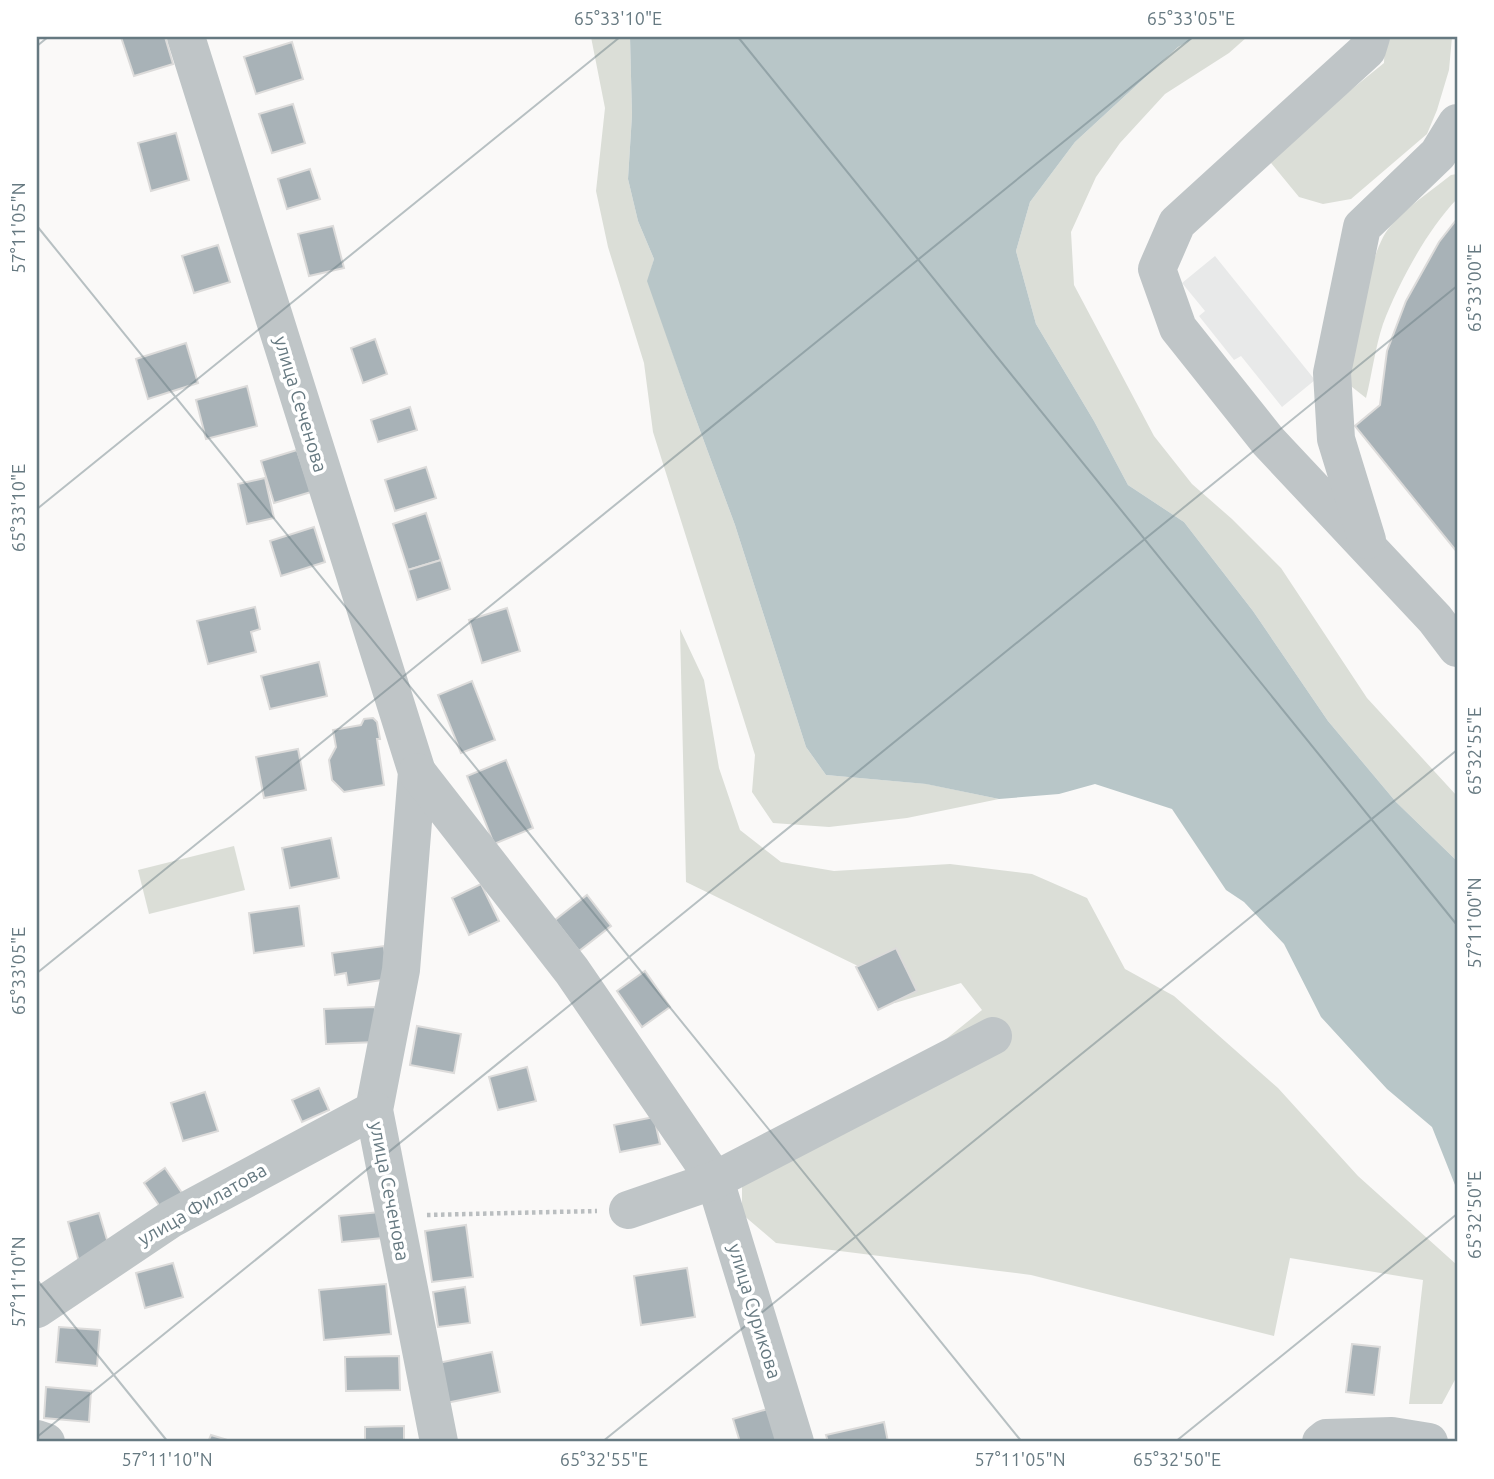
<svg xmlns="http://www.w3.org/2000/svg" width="1494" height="1479" viewBox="0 0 1494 1479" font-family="Ubuntu,sans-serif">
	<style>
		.built { fill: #e8e9e9 }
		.green { fill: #dbded7 }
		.water { fill: #b8c6c8 }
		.building { fill: #a8b2b7; stroke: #dcdbda; stroke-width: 2 }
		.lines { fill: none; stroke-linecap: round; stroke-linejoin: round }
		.path { stroke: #babec0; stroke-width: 4.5; stroke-dasharray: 3.5 3.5; stroke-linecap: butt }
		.minor { stroke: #bfc5c7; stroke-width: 38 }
		.ticks { fill: none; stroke: #667981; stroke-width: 2; stroke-opacity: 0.45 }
		.labels { text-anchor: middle; stroke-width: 7; stroke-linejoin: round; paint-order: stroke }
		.street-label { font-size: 19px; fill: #667981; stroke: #fff }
		.neatline { fill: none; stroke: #667981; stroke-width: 2.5 }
		.ticks-label { font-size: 18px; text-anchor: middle; fill: #667981 }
	</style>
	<rect width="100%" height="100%" fill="#faf9f8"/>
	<path class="built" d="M1215 256 1315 380 1282 407 1241 356 1234 360 1199 316 1205 311 1182 283Z"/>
	<g class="green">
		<path d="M591 37H630L632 115 628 179 638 221 654 259 648 281 688 398 735 525 806 747 826 775 927 784 999 799 907 818 829 827 773 823 752 792 755 755 653 432 644 363 608 247 596 191 605 108Z"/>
		<path d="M1196 37H1247L1229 53 1165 94 1120 143 1096 177 1071 232 1074 285 1154 436 1192 484 1232 519 1281 568 1367 698 1457 796V861L1396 802 1328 721 1253 611 1184 522 1128 485 1094 421 1036 324 1016 251 1030 202 1075 142 1178 47Z"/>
		<path d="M1385 37H1452L1449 70 1437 110 1427 134 1351 199 1323 204 1299 197 1267 158 1384 63Z"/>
		<path d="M1457 174V199C1427 230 1398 284 1383 324 1375 348 1372 374 1366 398L1347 383C1355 347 1368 253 1389 228 1406 207 1430 192 1451 175Z"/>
		<path d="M680 629 704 680 719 768 740 830 781 862 834 871 950 864 1032 874 1087 898 1125 969 1174 996 1278 1088 1358 1176 1457 1265V1376L1442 1404H1409L1423 1280 1290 1258 1274 1336 1031 1275 776 1243 742 1214V1178L935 1048 982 1010 961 983 895 1003 862 968 686 882Z"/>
		<path d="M234 846 245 890 149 914 138 870Z"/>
	</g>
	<path class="water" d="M630 37H1196L1178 47 1075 142 1030 202 1016 251 1036 324 1094 421 1128 485 1184 522 1253 611 1328 721 1396 802 1457 861V1190L1432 1127 1387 1089 1321 1017 1284 944 1244 902 1226 890 1172 809 1095 784 1059 794 999 799 926 784 826 775 806 747 735 525 688 398 647 281 654 259 638 221 628 179 632 115Z"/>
	<g class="building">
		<path d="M121 37H165L173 64 134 76Z"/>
		<path d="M292 42 303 79 256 94 244 57Z"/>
		<path d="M293 104 305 143 272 153 259 114Z"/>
		<path d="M176 133 189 180 151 191 138 143Z"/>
		<path d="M310 169 320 199 287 209 278 179Z"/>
		<path d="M1457 219V552L1355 426 1380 405 1387 351 1406 301 1439 242Z"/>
		<path d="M333 226 344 268 309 276 298 234Z"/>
		<path d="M218 245 230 282 194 293 182 256Z"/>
		<path d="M375 339 387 374 363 383 351 348Z"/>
		<path d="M186 343 198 383 148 399 136 359Z"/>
		<path d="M247 386 257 426 206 439 196 400Z"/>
		<path d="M410 407 417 430 378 442 371 420Z"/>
		<path d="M297 450 311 492 274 503 261 461Z"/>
		<path d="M426 467 436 498 395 511 385 480Z"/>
		<path d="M265 478 274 518 247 524 238 484Z"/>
		<path d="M426 513 441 560 408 570 393 524Z"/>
		<path d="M314 527 325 562 281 576 270 541Z"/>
		<path d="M441 560 450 589 417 600 408 570Z"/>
		<path d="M255 607 260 629 251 632 256 652 208 664 197 621Z"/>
		<path d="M507 608 520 651 482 663 469 620Z"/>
		<path d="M319 662 327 696 270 709 261 676Z"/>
		<path d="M472 681 495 740 461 753 438 695Z"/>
		<path d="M373 718 377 722 380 739H377L384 785 344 792 332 780 329 760 336 747 333 730 361 725 364 719Z"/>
		<path d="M298 749 306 790 264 798 256 757Z"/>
		<path d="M506 760 533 828 494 844 467 776Z"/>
		<path d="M331 838 339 878 290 888 282 848Z"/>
		<path d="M481 884 499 921 469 935 452 898Z"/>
		<path d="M587 895 611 926 579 951 555 920Z"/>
		<path d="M299 906 304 946 254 953 249 913Z"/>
		<path d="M384 946 389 979 348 985 346 973 335 975 332 953Z"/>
		<path d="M896 948 917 991 878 1010 856 967Z"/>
		<path d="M645 971 670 1007 642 1027 617 991Z"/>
		<path d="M375 1007 377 1042 326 1044 324 1009Z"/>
		<path d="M417 1026 461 1034 454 1073 410 1065Z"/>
		<path d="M527 1067 536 1101 498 1110 489 1077Z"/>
		<path d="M319 1088 329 1110 302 1122 292 1100Z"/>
		<path d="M205 1092 218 1131 183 1141 171 1103Z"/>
		<path d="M654 1117 660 1144 620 1152 614 1125Z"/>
		<path d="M165 1168 182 1193 161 1208 144 1183Z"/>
		<path d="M380 1212 383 1238 342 1242 339 1216Z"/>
		<path d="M99 1213 111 1253 79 1262 68 1222Z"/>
		<path d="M466 1225 473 1277 432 1282 425 1231Z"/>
		<path d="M173 1263 183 1297 145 1308 136 1273Z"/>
		<path d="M687 1268 695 1317 641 1325 634 1276Z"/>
		<path d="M386 1284 391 1334 324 1340 319 1290Z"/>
		<path d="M465 1287 470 1323 438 1327 433 1292Z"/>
		<path d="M59 1327 100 1330 97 1366 56 1362Z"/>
		<path d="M1352 1344 1380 1347 1374 1395 1346 1392Z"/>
		<path d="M492 1352 500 1392 446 1403 438 1363Z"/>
		<path d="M399 1356 400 1390 346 1391 345 1357Z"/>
		<path d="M46 1387 91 1391 89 1422 44 1418Z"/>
		<path d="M771 1408 781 1442H740L733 1419Z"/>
		<path d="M884 1422 888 1442H828L826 1435Z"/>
		<path d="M404 1426V1442H365V1427Z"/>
		<path d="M211 1435 234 1442H208Z"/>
	</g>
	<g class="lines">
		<path class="path" d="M427 1215 597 1211"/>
		<g class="minor">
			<path d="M186 37 417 772 401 970 374 1110 439 1442"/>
			<path d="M1371 37 1367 50 1177 223 1157 269 1178 328 1268 441 1435 619 1457 648"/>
			<path d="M1367 540 1336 439 1332 373 1362 227 1438 154 1457 123"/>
			<path d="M417 772 572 971 715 1180 795 1442"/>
			<path d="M628 1210 715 1180 993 1036"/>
			<path d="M37 1309 171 1219 374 1110"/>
			<path d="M37 1439 46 1442"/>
			<path d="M1321 1442 1326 1438 1392 1436 1429 1442"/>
		</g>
	</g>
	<path class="ticks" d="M738 37 1457 925M37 46 48 37M37 226 1022 1442M37 509 620 37M37 973 1193 37M37 1280 168 1442M37 1437 1457 286M602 1442 1457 750M1175 1442 1457 1214"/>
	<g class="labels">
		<g class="street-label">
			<text transform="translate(301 404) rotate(73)" y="7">улица Сеченова</text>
			<text transform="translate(390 1191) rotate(79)" y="7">улица Сеченова</text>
			<text transform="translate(202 1204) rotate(-30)" y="7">улица Филатова</text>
			<text transform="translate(755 1311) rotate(73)" y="7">улица Сурикова</text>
		</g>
	</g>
	<rect width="1494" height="1479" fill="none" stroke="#ffffff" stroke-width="77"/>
	<rect x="38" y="38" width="1418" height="1402" class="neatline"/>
	<g class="ticks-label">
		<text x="618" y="25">65°33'10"E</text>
		<text x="1191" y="25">65°33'05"E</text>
		<text transform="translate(19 228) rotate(-90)" y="6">57°11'05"N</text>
		<text transform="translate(1475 288) rotate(-90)" y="6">65°33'00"E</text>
		<text transform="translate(19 508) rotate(-90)" y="6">65°33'10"E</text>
		<text transform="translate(1475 751) rotate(-90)" y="6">65°32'55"E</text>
		<text transform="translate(1475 923) rotate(-90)" y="6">57°11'00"N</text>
		<text transform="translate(19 971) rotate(-90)" y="6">65°33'05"E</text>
		<text transform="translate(1475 1215) rotate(-90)" y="6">65°32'50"E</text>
		<text transform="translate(19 1282) rotate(-90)" y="6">57°11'10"N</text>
		<text x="167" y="1466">57°11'10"N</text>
		<text x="604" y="1466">65°32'55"E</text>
		<text x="1020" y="1466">57°11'05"N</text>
		<text x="1177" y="1466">65°32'50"E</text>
	</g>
</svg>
